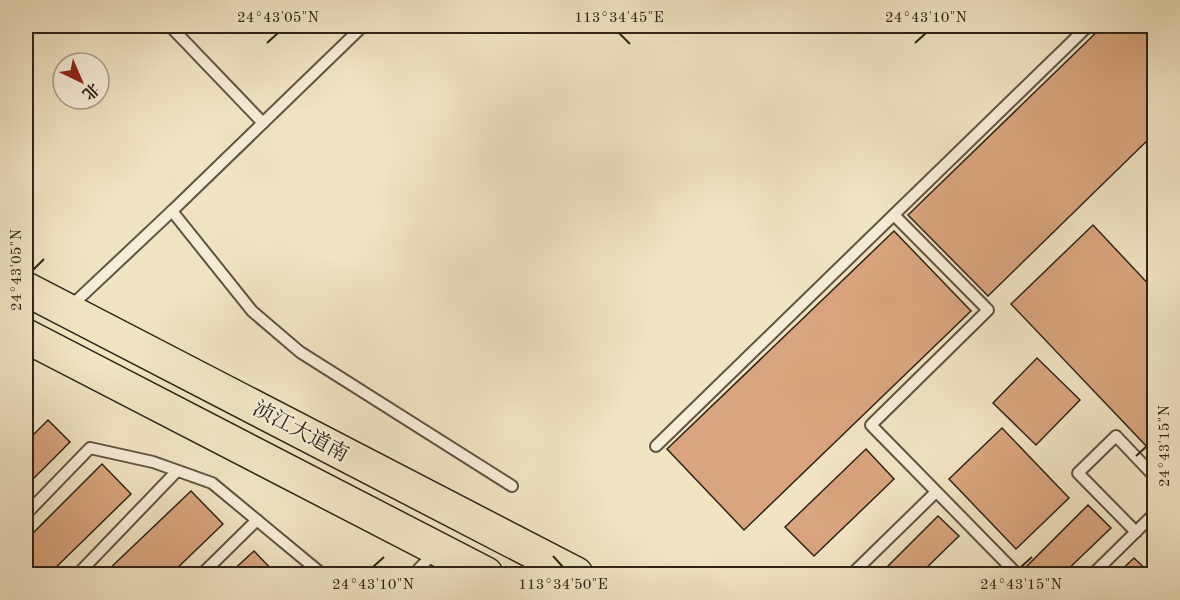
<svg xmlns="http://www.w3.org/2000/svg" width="1180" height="600" viewBox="0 0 1180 600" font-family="'Old Standard TT','Noto Serif SC',serif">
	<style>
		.building { fill: #daa57e; stroke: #2f2316; stroke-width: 1.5 }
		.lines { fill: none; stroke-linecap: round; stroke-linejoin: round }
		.service-casing { stroke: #605341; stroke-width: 14 }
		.primary-casing { stroke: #2f2316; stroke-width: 36 }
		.service { stroke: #f6edd8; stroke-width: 10 }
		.primary { stroke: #f1e4c3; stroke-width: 33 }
		.ticks { fill: none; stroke: #2f2316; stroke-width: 2 }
		.labels { text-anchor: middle; stroke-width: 4.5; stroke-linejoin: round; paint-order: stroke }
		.street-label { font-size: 21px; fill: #2f2316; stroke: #f6edd8 }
		.neatline { fill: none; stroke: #2f2316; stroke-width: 2 }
		.ticks-label { font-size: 15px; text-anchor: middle; fill: #2f2316 }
	</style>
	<rect width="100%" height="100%" fill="#f1e4c3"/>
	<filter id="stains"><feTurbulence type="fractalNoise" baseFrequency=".00333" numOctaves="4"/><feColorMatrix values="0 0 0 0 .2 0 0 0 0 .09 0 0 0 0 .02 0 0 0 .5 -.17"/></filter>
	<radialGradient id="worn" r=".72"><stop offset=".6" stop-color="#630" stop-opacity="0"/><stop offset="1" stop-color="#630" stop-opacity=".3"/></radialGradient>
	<g class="building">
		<path d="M1103 26H1154V134L988 296 908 215Z"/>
		<path d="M1093 225 1154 290V447L1151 451 1011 304Z"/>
		<path d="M894 231 971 311 744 530 667 449Z"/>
		<path d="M1037 358 1080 400 1036 445 993 403Z"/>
		<path d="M48 420 70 442 26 486V442Z"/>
		<path d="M1002 428 1069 498 1016 549 949 479Z"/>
		<path d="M866 449 894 479 814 556 785 527Z"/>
		<path d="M102 464 131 494 49 574H34L26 566V540Z"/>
		<path d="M191 491 223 524 171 574H104Z"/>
		<path d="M1088 505 1111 528 1063 574H1032L1025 568Z"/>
		<path d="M938 516 959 536 920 574H882L881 573Z"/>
		<path d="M254 551 276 574H229Z"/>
		<path d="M1134 558 1151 574H1117Z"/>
	</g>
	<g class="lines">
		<g class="service-casing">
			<g id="service">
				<path d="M170 26 263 123"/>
				<path d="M363 26 172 211 252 311 300 352 512 486"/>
				<path d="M894 215 988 310 871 425 1017 574"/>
				<path d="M70 307 172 211"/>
				<path d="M656 446 1088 26"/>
				<path d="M26 514 90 448 153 462 212 483 322 574"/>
				<path d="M1136 532 1078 473 1116 436 1154 476"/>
				<path d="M78 574 177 471"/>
				<path d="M202 574 257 520"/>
				<path d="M414 574 435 552"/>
				<path d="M852 574 936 492"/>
				<path d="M1093 574 1154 514"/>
			</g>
		</g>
		<g class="primary-casing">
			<g id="primary">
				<path d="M26 289 576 574"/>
				<path d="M26 336 486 574"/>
			</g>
		</g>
		<use href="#service" class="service"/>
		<use href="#primary" class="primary"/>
	</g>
	<path class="ticks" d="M619 33 630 44M267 43 278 33M915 43 926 33M33 270 44 259M1136 456 1147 446M553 556 563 567M373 567 384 557M1021 567 1032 557"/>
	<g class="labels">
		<g class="street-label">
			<text transform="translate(301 431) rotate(28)" y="7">浈江大道南</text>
		</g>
	</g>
	<rect width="1180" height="600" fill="none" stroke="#f1e4c3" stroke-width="66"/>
	<g transform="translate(81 81) rotate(136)"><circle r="28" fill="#f6edd8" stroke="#a69c8a" stroke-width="1.5"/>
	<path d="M0-4.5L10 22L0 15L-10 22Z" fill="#8f2418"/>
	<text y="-9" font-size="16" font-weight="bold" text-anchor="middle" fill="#2f2316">北</text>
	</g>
	<rect x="33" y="33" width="1114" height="534" class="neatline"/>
	<g class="ticks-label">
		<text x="278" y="22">24°43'05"N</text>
		<text x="619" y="22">113°34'45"E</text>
		<text x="926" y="22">24°43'10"N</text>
		<text transform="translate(16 270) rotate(-90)" y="5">24°43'05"N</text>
		<text transform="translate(1164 446) rotate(-90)" y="5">24°43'15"N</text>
		<text x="373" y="589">24°43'10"N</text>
		<text x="563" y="589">113°34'50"E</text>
		<text x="1021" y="589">24°43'15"N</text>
	</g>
	<rect width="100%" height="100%" filter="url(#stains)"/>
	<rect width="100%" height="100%" fill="url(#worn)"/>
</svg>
